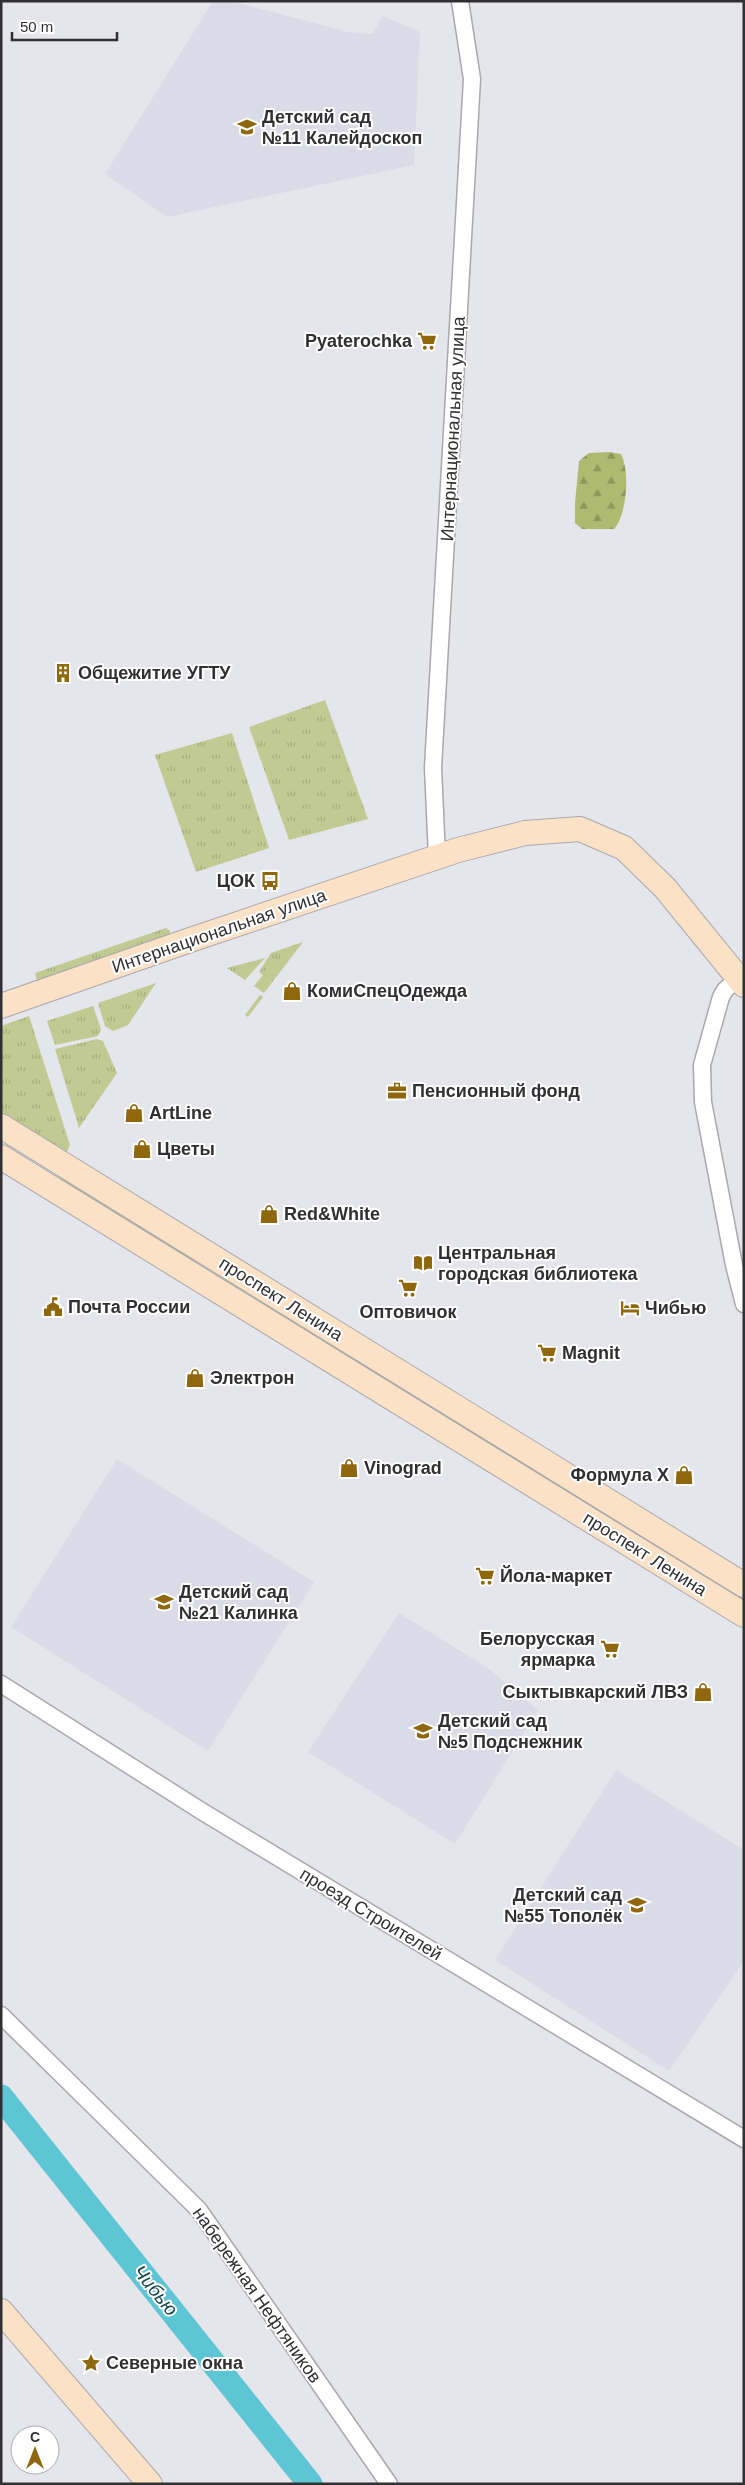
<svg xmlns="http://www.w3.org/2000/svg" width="745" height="2485" viewBox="0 0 745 2485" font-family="Arial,sans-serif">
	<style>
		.built { fill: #dadbe7 }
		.grass { fill: url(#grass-tufts) }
		.forest { fill: url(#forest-firs) }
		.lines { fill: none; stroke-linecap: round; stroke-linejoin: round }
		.river { stroke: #5dc5d3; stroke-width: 25 }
		.street-casing { stroke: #a8a8ad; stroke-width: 19 }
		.secondary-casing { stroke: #a8a8ad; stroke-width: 26 }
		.street { stroke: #fff; stroke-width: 16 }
		.secondary { stroke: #fbe2c6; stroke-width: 24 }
		.labels { text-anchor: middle; stroke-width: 4; stroke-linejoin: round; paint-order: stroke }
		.poi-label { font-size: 18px; font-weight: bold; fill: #303032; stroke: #fff; text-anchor: start }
		.street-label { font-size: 18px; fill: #303032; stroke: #fff }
		.water-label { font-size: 19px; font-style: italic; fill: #16464c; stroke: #fff }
	</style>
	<defs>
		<pattern id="grass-tufts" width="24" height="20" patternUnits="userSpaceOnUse" patternTransform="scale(1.25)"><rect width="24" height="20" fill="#c0ca92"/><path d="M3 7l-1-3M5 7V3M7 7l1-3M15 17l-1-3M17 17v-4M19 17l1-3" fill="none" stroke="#a5ae7e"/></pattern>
		<pattern id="forest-firs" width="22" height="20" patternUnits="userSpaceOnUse" patternTransform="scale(1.25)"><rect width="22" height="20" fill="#aeba70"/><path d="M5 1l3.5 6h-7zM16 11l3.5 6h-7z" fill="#8e985d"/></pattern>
	</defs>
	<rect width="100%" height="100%" fill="#e5e6eb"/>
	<g class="built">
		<path d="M213 1H231L348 32 372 34 383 16 420 32 414 165 167 217 105 174Z"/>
		<path d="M117 1459 314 1582 208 1751 11 1627Z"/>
		<path d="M399 1613 488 1668 538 1710 455 1844 308 1752Z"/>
		<path d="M616 1770 744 1850V1961L669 2071 495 1960Z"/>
	</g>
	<g class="grass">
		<path d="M325 700 368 819 289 840 249 727Z"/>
		<path d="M232 733 269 848 196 872 155 755Z"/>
		<path d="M166 928 170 931 169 937 38 983 35 973Z"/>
		<path d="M303 942 264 993 254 986 263 975 259 972 271 953Z"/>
		<path d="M265 958 245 980 227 968Z"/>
		<path d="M156 983 128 1025 113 1031 105 1026 98 1003Z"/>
		<path d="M260 995 263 997 248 1017 245 1015Z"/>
		<path d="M93 1006 101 1029 98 1036 55 1045 47 1021Z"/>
		<path d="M29 1016 70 1145 67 1152 1 1114V1026Z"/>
		<path d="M97 1039 103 1041 117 1073 79 1128 55 1049Z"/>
		<path d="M63 1175 200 1259 195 1266 58 1182Z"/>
		<path d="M217 1269 438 1405 433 1413 212 1277Z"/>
		<path d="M439 1406 528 1459 527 1465 523 1468 434 1413Z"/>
		<path d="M568 1489 744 1594V1603L568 1493Z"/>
	</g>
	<path class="forest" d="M609 452 621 454C630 471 627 515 614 529H582L575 523V503L579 461 589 453Z"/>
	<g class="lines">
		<path class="river" d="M1 2097 310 2484"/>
		<g class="street-casing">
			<g id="street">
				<path d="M437 857 433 768 472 79 460 1"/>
				<path d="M739 978 725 990 721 997 702 1065 703 1102 734 1265 744 1304"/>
				<path d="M1 1684 203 1812 744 2139"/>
				<path d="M1 2015 199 2210 389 2484"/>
			</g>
		</g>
		<g class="secondary-casing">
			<g id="secondary">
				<path d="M1 1006 193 939 458 850 525 833 580 829 624 848 665 888 744 985"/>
				<path d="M1 1126 744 1585"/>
				<path d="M1 1157 744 1615"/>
				<path d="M1 2311 150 2484"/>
			</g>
		</g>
		<use href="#street" class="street"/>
		<use href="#secondary" class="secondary"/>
	</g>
	<defs>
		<g id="school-bare" transform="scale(1.5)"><path d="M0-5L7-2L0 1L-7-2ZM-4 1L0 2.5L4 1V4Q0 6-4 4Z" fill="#8f680d" stroke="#fff" stroke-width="2.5" paint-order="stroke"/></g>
		<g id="supermarket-bare" transform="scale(1.5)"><path d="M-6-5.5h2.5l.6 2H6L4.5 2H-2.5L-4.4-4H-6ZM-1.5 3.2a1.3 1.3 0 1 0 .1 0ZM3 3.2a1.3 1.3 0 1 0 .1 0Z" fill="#8f680d" stroke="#fff" stroke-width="2.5" paint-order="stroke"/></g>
		<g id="building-bare" transform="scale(1.5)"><path d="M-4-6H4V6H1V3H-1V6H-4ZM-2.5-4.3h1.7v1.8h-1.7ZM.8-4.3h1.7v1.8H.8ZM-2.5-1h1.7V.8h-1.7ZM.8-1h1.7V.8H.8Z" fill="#8f680d" stroke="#fff" stroke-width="2.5" paint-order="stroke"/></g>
		<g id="bus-bare" transform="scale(1.5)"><path d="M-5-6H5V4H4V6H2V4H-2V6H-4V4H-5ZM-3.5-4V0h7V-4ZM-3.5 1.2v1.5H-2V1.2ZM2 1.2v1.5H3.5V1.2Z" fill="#8f680d" stroke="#fff" stroke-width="2.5" paint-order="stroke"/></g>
		<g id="shop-bare" transform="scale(1.5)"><path d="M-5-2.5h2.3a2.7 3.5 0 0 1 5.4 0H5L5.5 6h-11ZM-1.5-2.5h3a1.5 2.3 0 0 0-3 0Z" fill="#8f680d" stroke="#fff" stroke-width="2.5" paint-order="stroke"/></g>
		<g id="office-bare" transform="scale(1.5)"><path d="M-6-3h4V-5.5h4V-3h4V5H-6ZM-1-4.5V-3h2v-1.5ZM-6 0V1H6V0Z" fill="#8f680d" stroke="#fff" stroke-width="2.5" paint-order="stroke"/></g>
		<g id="library-bare" transform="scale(1.5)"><path d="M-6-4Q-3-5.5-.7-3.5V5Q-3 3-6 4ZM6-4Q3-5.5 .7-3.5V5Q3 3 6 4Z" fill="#8f680d" stroke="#fff" stroke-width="2.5" paint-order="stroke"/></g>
		<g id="civic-bare" transform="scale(1.5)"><path d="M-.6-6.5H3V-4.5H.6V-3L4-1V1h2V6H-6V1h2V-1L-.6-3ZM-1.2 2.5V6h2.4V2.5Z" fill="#8f680d" stroke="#fff" stroke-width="2.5" paint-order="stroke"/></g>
		<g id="hotel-bare" transform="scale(1.5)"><path d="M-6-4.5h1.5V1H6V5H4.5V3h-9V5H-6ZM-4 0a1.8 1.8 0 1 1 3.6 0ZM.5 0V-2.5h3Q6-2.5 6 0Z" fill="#8f680d" stroke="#fff" stroke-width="2.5" paint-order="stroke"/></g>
		<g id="sight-bare" transform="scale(1.5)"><path d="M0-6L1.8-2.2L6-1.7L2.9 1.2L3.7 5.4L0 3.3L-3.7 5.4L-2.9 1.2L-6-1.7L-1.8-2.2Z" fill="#8f680d" stroke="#fff" stroke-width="2.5" paint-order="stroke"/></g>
	</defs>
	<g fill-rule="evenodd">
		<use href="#school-bare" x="247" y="127"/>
		<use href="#supermarket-bare" x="427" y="341"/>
		<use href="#building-bare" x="63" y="673"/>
		<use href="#bus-bare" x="270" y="881"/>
		<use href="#shop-bare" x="292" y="991"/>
		<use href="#office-bare" x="397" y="1091"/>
		<use href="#shop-bare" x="134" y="1113"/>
		<use href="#shop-bare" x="142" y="1149"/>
		<use href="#shop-bare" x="269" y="1214"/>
		<use href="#library-bare" x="423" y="1263"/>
		<use href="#supermarket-bare" x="408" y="1288"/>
		<use href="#civic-bare" x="53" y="1307"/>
		<use href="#hotel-bare" x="630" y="1308"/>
		<use href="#supermarket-bare" x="547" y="1353"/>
		<use href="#shop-bare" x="195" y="1378"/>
		<use href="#shop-bare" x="349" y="1468"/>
		<use href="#shop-bare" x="684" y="1475"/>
		<use href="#supermarket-bare" x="485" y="1576"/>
		<use href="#school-bare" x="164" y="1602"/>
		<use href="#supermarket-bare" x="610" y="1649"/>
		<use href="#shop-bare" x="703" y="1692"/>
		<use href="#school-bare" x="423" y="1731"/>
		<use href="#school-bare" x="637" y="1905"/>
		<use href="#sight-bare" x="91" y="2363"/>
	</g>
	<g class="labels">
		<g class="poi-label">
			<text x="262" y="123">Детский сад<tspan x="262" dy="21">№11 Калейдоскоп</tspan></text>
			<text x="412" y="347" text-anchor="end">Pyaterochka</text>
			<text x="78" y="679">Общежитие УГТУ</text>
			<text x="255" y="887" text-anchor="end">ЦОК</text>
			<text x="307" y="997">КомиСпецОдежда</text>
			<text x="412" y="1097">Пенсионный фонд</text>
			<text x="149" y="1119">ArtLine</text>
			<text x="157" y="1155">Цветы</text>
			<text x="284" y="1220">Red&amp;White</text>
			<text x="438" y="1259">Центральная<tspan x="438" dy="21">городская библиотека</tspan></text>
			<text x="68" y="1313">Почта России</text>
			<text x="645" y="1314">Чибью</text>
			<text x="408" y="1318" text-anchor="middle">Оптовичок</text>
			<text x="562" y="1359">Magnit</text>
			<text x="210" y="1384">Электрон</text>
			<text x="364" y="1474">Vinograd</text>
			<text x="669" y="1481" text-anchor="end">Формула X</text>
			<text x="500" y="1582">Йола-маркет</text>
			<text x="179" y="1598">Детский сад<tspan x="179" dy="21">№21 Калинка</tspan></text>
			<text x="595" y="1645" text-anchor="end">Белорусская<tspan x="595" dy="21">ярмарка</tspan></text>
			<text x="688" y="1698" text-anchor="end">Сыктывкарский ЛВЗ</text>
			<text x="438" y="1727">Детский сад<tspan x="438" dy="21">№5 Подснежник</tspan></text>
			<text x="622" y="1901" text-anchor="end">Детский сад<tspan x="622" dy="21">№55 Тополёк</tspan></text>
			<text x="106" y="2369">Северные окна</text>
		</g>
		<g class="street-label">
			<text transform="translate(453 429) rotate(-87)" y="6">Интернациональная улица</text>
			<text transform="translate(219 931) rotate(-19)" y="6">Интернациональная улица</text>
			<text transform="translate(281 1299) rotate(32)" y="6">проспект Ленина</text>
			<text transform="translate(645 1554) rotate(32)" y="6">проспект Ленина</text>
			<text transform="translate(371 1914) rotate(31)" y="6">проезд Строителей</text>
			<text transform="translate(257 2295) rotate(55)" y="6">набережная Нефтяников</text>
		</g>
		<g class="water-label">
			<text transform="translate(156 2290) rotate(51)" y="7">Чибью</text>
		</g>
	</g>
	<rect width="745" height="2485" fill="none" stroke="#303032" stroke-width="5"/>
	<g transform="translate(35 2450)"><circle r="24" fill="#ffffff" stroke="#acacad"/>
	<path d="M0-4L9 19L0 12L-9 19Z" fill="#8f680d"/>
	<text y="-8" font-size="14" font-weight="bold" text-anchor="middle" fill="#303032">С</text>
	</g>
	<path d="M12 32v8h105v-8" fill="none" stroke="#303032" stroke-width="2.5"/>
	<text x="20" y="32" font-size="15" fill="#303032" stroke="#ffffff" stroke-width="4" paint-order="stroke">50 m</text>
</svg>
